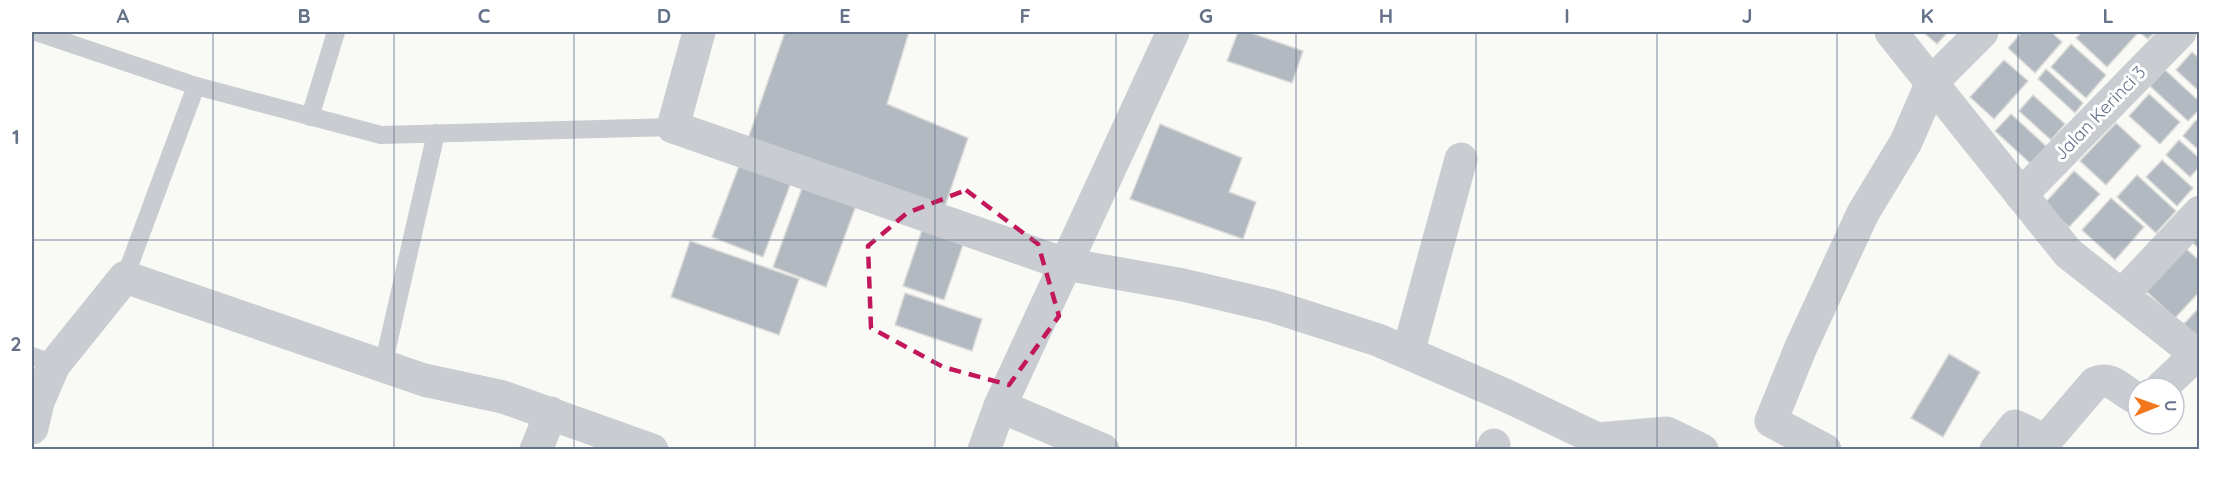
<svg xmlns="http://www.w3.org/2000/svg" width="2231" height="481" viewBox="0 0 2231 481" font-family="Quicksand,sans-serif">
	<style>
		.building { fill: #b3b9c1; stroke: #dadbd8; stroke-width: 1.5 }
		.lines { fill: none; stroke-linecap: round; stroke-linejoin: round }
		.lane { stroke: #c9ccd0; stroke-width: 18 }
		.street { stroke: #c9ccd0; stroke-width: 33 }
		.marked { fill: none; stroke: #c2185b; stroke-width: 4.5; stroke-dasharray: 12 8; stroke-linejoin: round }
		.grid { fill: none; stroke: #65738a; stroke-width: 1.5; stroke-opacity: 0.55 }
		.labels { text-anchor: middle; stroke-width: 6; stroke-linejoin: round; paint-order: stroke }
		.street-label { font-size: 18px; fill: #65738a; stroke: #fff }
		.neatline { fill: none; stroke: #65738a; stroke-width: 2 }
		.grid-label { font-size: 20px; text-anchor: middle; font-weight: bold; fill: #65738a }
	</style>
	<rect width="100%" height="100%" fill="#f9f9f6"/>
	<g class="building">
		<path d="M785 32H909L887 104 968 138 944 209 748 139Z"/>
		<path d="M1238 32H1248L1303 51 1292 83 1227 61Z"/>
		<path d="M1923 32H1948L1937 44Z"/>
		<path d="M2022 32H2051L2062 42 2035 73 2008 48Z"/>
		<path d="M2082 32H2134L2137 34 2107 67 2076 38Z"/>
		<path d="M2139 32H2155L2148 39Z"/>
		<path d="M2071 44 2106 75 2086 98 2051 67Z"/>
		<path d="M2192 52 2200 59V92L2176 70Z"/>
		<path d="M2004 60 2028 81 1994 119 1970 97Z"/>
		<path d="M2046 69 2083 103 2075 113 2038 79Z"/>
		<path d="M2165 70 2200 102V109L2188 121 2150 86Z"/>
		<path d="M2149 94 2180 122 2160 144 2129 116Z"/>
		<path d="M2033 95 2065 124 2051 140 2019 111Z"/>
		<path d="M2011 114 2047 147 2031 164 1995 131Z"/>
		<path d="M2196 120 2200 123V151L2183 136Z"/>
		<path d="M2116 123 2141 146 2106 185 2080 161Z"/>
		<path d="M1160 124 1242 158 1229 192 1256 202 1243 239 1130 199Z"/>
		<path d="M2179 140 2200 159V166L2190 177 2166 155Z"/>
		<path d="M744 153 795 172 763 257 712 237Z"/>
		<path d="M2162 160 2193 188 2177 206 2146 177Z"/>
		<path d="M2074 171 2100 194 2069 227 2044 204Z"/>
		<path d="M2137 175 2176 211 2156 233 2117 197Z"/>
		<path d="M805 180 858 200 826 287 773 267Z"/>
		<path d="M2111 198 2144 227 2115 260 2082 230Z"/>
		<path d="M925 221 966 236 944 300 903 286Z"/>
		<path d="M2200 230V249L2190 241Z"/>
		<path d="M690 241 799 279 779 335 671 297Z"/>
		<path d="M2185 248 2200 261V291L2175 318 2146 291Z"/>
		<path d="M905 293 982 319 972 351 895 325Z"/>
		<path d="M2197 310 2200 312V343L2181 327Z"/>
		<path d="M1949 354 1980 372 1943 437 1911 418Z"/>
	</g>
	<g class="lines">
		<g class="lane">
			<path d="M36 32 196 86 381 135 673 127"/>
			<path d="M310 117 336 32"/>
			<path d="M125 277 196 86"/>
			<path d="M32 356 43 360"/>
			<path d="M383 366 436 133"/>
		</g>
		<g class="street">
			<path d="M699 32 673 127 1065 264 1183 285 1272 306 1378 340 1507 396 1597 439 1667 433 1702 450"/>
			<path d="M1891 32 2068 253 2200 357"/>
			<path d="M2021 195 2180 32"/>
			<path d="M2122 295 2200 212"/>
			<path d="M1408 353 1461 159"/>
			<path d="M2161 388 2197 354"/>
			<path d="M1000 406 1103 450"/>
			<path d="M32 428 38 402 54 365 125 277 424 380 503 397 652 450"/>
			<path d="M536 450 551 413"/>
			<path d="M984 450 1000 406 1173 32"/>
			<path d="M1492 450 1494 445"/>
			<path d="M1825 450 1771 421 1801 347 1863 213 1906 142 1932 82 1982 32"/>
			<path d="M1996 450 2015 426 2042 439 2048 438 2095 383C2112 375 2123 393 2138 399"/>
		</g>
	</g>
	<path class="marked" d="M966 190 1038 244 1059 316 1009 385 943 367 871 328 868 246 907 213Z"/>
	<path class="grid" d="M213 32V450M394 32V450M574 32V450M755 32V450M935 32V450M1116 32V450M1296 32V450M1476 32V450M1657 32V450M1837 32V450M2018 32V450M32 240H2200"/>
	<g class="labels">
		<g class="street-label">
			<text transform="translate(2100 113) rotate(-46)" y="6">Jalan Kerinci 3</text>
		</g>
	</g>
	<rect width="2231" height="481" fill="none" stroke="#ffffff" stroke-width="66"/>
	<g transform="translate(2156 406) rotate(89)"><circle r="28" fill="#ffffff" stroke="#c1c7d0" stroke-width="1.5"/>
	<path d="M0-4.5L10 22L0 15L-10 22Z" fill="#f3771c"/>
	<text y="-9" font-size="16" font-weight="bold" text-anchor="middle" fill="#65738a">U</text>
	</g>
	<rect x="33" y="33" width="2165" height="415" class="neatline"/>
	<g class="grid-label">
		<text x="123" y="23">A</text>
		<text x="304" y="23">B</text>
		<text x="484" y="23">C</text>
		<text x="664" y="23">D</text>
		<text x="845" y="23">E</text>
		<text x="1025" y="23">F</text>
		<text x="1206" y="23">G</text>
		<text x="1386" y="23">H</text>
		<text x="1567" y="23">I</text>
		<text x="1747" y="23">J</text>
		<text x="1927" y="23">K</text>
		<text x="2108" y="23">L</text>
		<text x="16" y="144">1</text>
		<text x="16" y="351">2</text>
	</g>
</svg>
